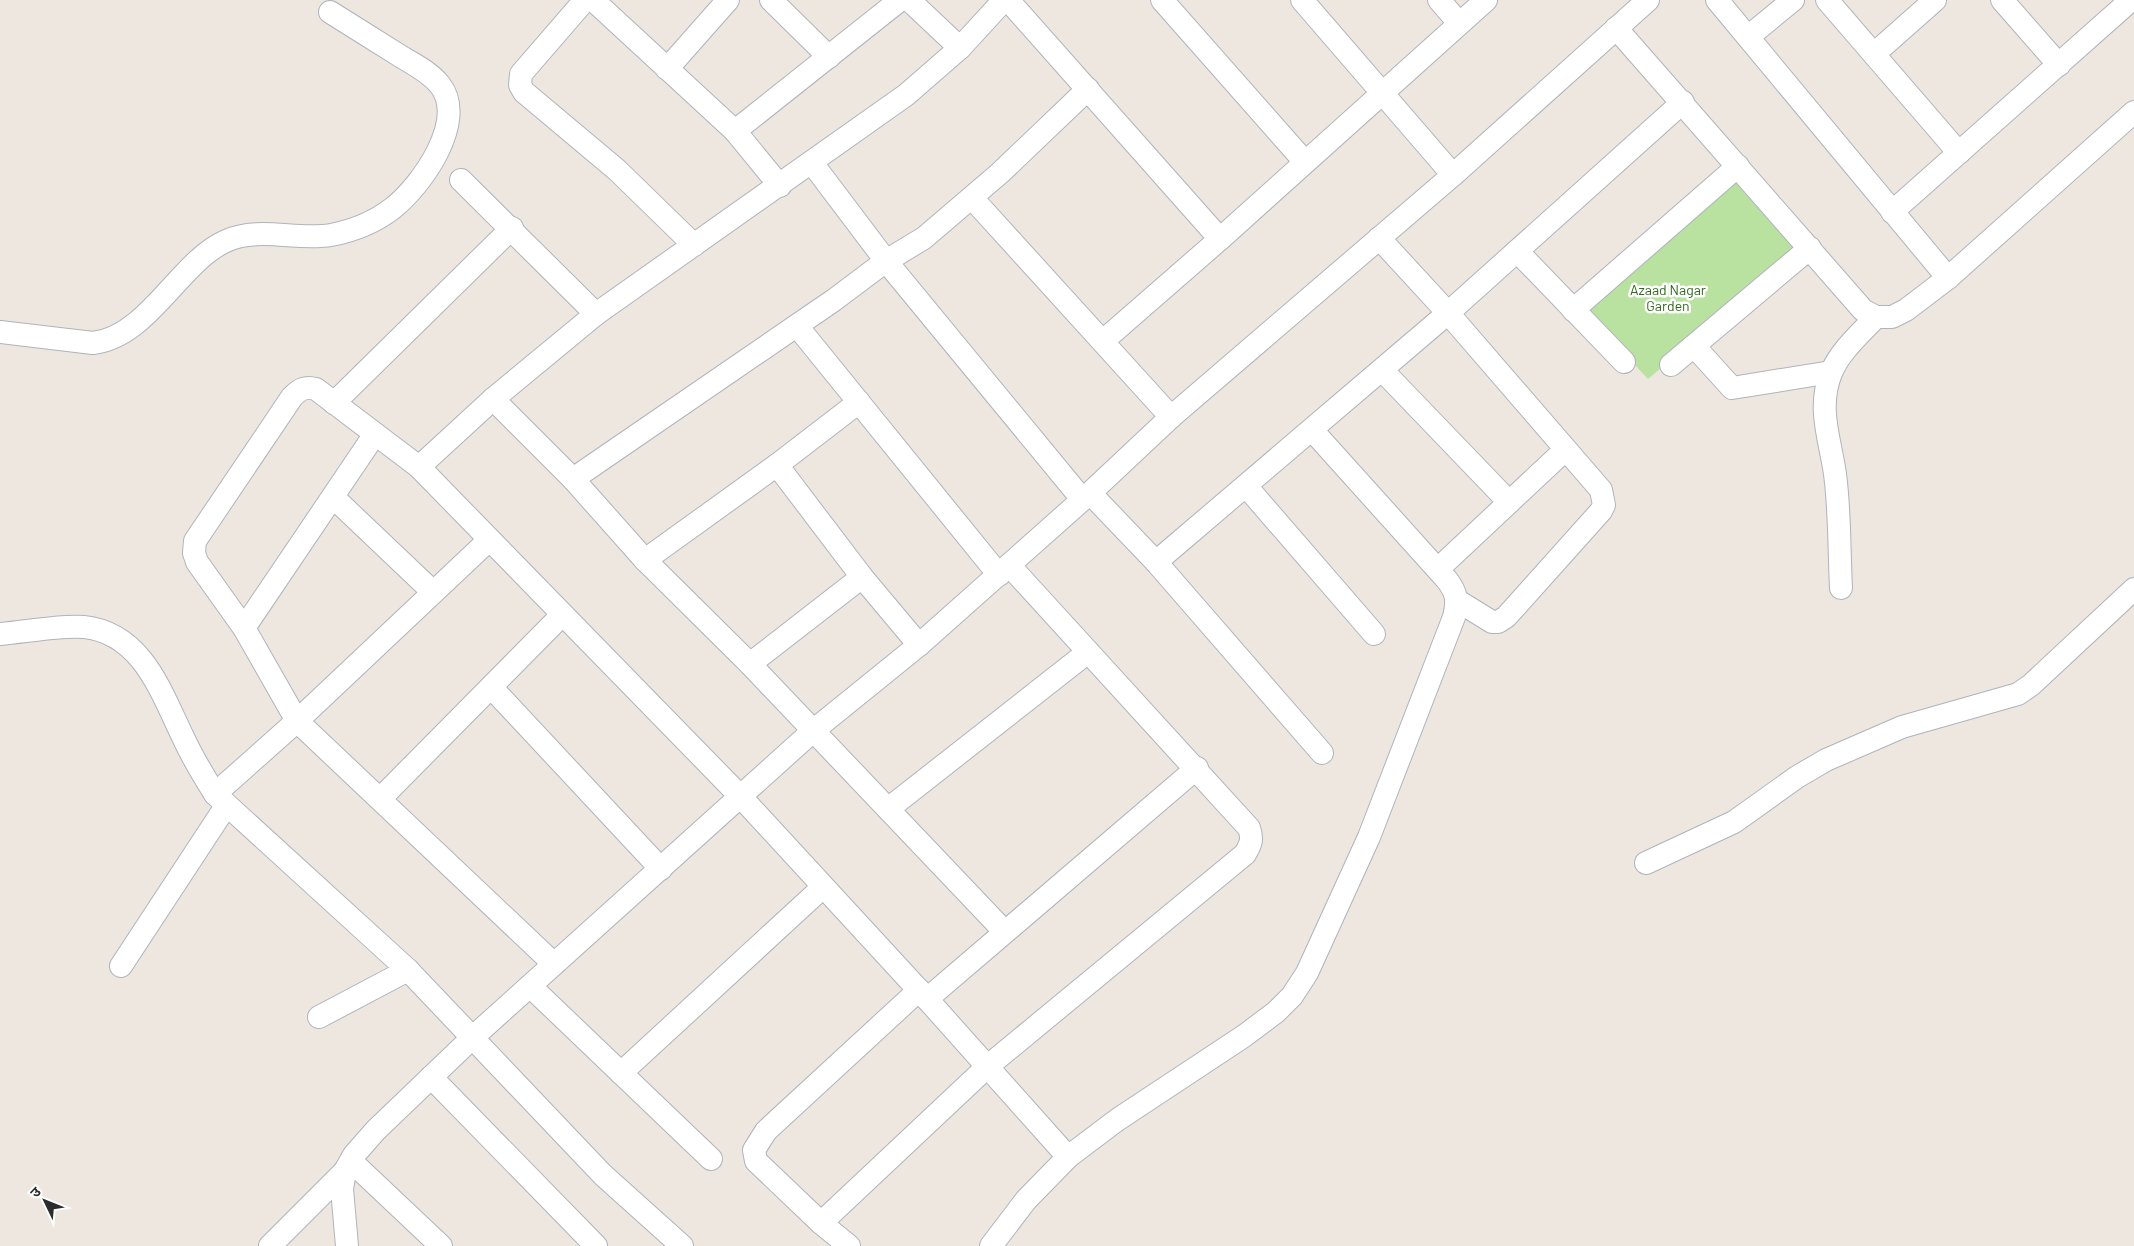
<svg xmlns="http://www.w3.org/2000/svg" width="2134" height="1246" viewBox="0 0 2134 1246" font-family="Barlow,'Noto Sans Devanagari',sans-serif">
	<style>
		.green { fill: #b9e19f }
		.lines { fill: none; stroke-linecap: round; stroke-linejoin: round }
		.minor-casing { stroke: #b0b3bc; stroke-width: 24 }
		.minor { stroke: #fff; stroke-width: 22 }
		.labels { text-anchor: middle; stroke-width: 5; stroke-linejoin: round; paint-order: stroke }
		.park-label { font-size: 14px; fill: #32681e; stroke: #fff }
	</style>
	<rect width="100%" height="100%" fill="#ede7e0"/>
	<path class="green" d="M1733 180 1798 252 1648 379 1581 307Z"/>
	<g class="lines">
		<g class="minor-casing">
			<g id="minor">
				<path d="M585 0 521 74 520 85 524 92 617 170 694 245"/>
				<path d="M593 0 735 131 780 186"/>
				<path d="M771 0 829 57"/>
				<path d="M909 0 960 48"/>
				<path d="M1008 0 1220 239 1486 0"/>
				<path d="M1162 0 1305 162"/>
				<path d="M1302 0 1453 175"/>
				<path d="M1439 0 1459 23"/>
				<path d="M1717 0 1948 278"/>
				<path d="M1827 0 1959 153"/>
				<path d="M2002 0 2059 65"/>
				<path d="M1616 28 1863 310 1876 317H1892L1906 310 1948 278 2134 112"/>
				<path d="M1748 37 1793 0"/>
				<path d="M1874 54 1935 0"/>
				<path d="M667 69 728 0"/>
				<path d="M735 131 900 0"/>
				<path d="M812 163 886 261 1082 499"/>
				<path d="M461 180 596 314"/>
				<path d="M972 198 1171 417"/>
				<path d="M1892 212 2131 0"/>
				<path d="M1379 238 1448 313 1601 490 1604 505 1601 511 1506 617 1498 622H1492L1458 601"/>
				<path d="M1517 251 1624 362"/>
				<path d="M1573 310 1738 166"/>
				<path d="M797 326 999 575"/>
				<path d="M0 332 93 343C148 337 180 261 226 241 259 226 297 241 331 235 352 231 375 222 393 208 421 186 468 121 440 85 429 71 411 63 397 54 375 40 352 26 330 12"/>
				<path d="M1103 341 1220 239"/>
				<path d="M1694 346 1732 388 1831 372"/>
				<path d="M1671 365 1810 248"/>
				<path d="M1382 370 1509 502"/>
				<path d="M493 399 573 479 645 560 750 664 1004 931"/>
				<path d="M334 403 512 228"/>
				<path d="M777 465 862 577 919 645"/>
				<path d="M419 467 493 399 596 314 906 95 960 48 1004 0"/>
				<path d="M573 479 834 300 886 261 924 238 1000 173 1088 89"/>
				<path d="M1246 486 1374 634"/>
				<path d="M1090 493 1156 562 1448 313 1683 102"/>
				<path d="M333 497 433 592"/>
				<path d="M645 560 777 465 859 402"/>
				<path d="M1156 562 1322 753"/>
				<path d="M1438 569 1565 450"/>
				<path d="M1841 588C1839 550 1840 511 1835 474 1830 439 1817 408 1831 373 1840 351 1860 334 1876 317"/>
				<path d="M244 628 375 434"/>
				<path d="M0 634C25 632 60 625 84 627 142 633 161 692 183 737 192 757 203 775 215 794L408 970 603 1175 682 1246"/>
				<path d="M750 664 862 577"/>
				<path d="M491 687 661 869"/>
				<path d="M215 794 297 721 489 540"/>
				<path d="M381 798 562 615"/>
				<path d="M888 809 1088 652"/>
				<path d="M1646 863 1734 822 1797 777 1826 760 1902 727 2018 694 2031 685 2134 589"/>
				<path d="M554 964 297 721 244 628 197 562 194 553 195 541 292 397C300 389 305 386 316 389L419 467 741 797 927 999 1068 1157"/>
				<path d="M121 966 226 806"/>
				<path d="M530 986 711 1159"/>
				<path d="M927 999 1197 768"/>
				<path d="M319 1017 408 970"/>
				<path d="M621 1073 823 887"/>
				<path d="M431 1077 596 1246"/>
				<path d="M351 1161 441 1246"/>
				<path d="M821 1223 988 1066 1245 854C1251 844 1253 839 1249 828L1009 565"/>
				<path d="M270 1246 345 1171"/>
				<path d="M347 1246 342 1189 345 1171 354 1155 376 1130 472 1038 814 730 919 645 1090 493 1171 417 1453 175 1648 0"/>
				<path d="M849 1246 821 1223 756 1161 754 1150 766 1131 919 990"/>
				<path d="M991 1246 1026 1200 1068 1157 1117 1120 1244 1036 1276 1012 1292 996 1307 973 1369 837 1454 617C1458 601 1457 593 1447 580L1312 430"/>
			</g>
		</g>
		<use href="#minor" class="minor"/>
	</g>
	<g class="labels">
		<g class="park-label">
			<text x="1668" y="295">Azaad Nagar<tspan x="1668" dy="16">Garden</tspan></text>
		</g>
	</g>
	<g transform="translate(45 1201) rotate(313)" stroke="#ffffff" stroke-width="4" paint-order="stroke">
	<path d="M0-4L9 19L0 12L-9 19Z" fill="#2c2c2c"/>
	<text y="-8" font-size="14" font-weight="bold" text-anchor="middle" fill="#2c2c2c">उ</text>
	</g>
</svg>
